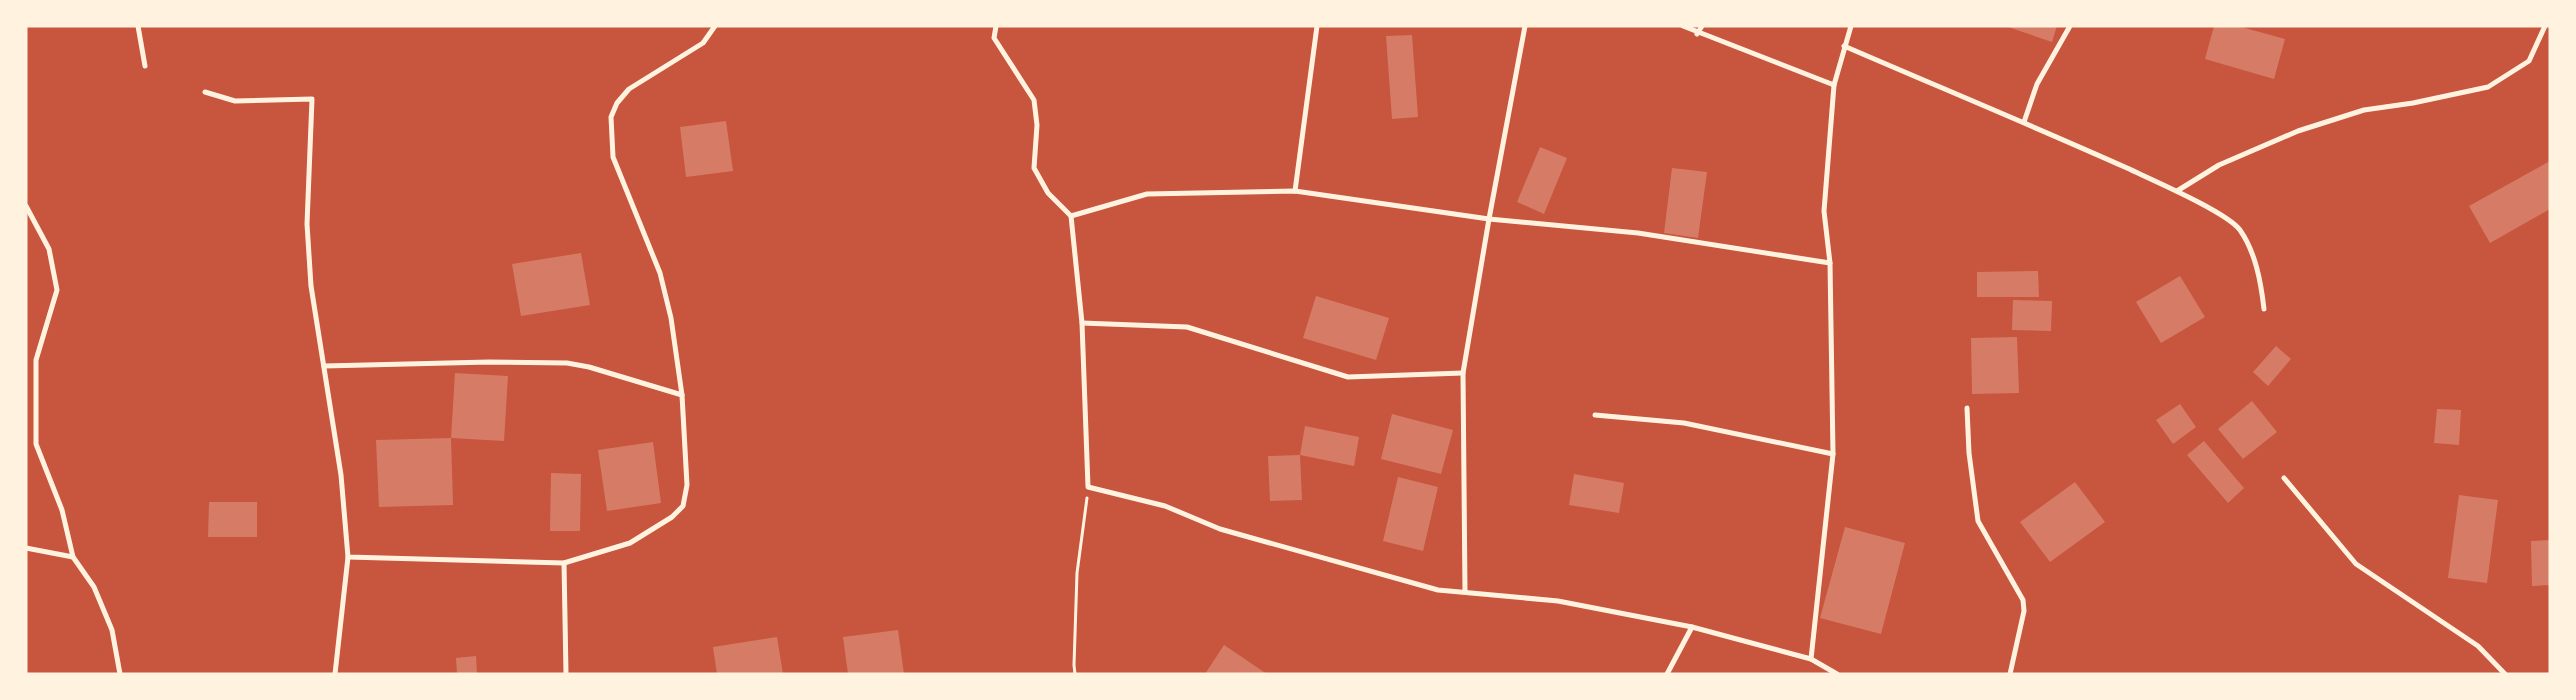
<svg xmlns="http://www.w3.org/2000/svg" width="2576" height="700" viewBox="0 0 2576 700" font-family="'Archivo Narrow',sans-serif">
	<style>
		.building { fill: #d67c66 }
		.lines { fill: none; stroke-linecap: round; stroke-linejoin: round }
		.path { stroke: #fff3e0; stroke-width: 3 }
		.minor { stroke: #fff3e0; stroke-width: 5 }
	</style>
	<rect width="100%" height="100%" fill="#c8553d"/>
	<g class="building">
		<path d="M2005 26H2057L2052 42Z"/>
		<path d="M2214 26H2238L2285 39 2274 79 2205 59Z"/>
		<path d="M1412 35 1418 117 1392 119 1386 36Z"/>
		<path d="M726 121 733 171 686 177 680 127Z"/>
		<path d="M1540 147 1567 158 1544 214 1517 202Z"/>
		<path d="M2550 161V209L2490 243 2469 206Z"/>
		<path d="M1672 168 1707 172 1698 238 1664 233Z"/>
		<path d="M581 253 590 305 521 316 512 264Z"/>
		<path d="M2038 271 2039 297H1977V272Z"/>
		<path d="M2180 276 2205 317 2161 343 2136 302Z"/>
		<path d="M1316 296 1389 318 1376 360 1303 338Z"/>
		<path d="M2013 300 2052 301 2051 331 2012 330Z"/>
		<path d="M2017 337 2019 393 1972 394 1971 338Z"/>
		<path d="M2276 346 2291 359 2268 386 2253 372Z"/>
		<path d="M455 373 508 376 504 441 451 438Z"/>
		<path d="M2252 401 2277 432 2243 459 2218 429Z"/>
		<path d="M2180 404 2196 427 2173 444 2156 420Z"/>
		<path d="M2437 409 2461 410 2459 445 2434 443Z"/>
		<path d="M1392 414 1453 430 1441 474 1381 459Z"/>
		<path d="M1305 426 1359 437 1354 466 1300 455Z"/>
		<path d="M451 438 453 505 379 507 376 440Z"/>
		<path d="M2204 441 2244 488 2228 503 2187 455Z"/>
		<path d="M653 442 661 503 607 511 598 450Z"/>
		<path d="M1300 455 1302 500 1270 501 1268 456Z"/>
		<path d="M551 473 581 474 580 531H550Z"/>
		<path d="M1574 474 1624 483 1619 513 1569 505Z"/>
		<path d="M1398 477 1438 487 1423 551 1383 541Z"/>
		<path d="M2075 482 2105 522 2050 562 2020 522Z"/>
		<path d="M2459 495 2498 500 2487 583 2448 578Z"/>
		<path d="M209 502H257V537H208Z"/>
		<path d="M1845 527 1905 543 1881 634 1820 618Z"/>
		<path d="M2550 540V585L2532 586 2531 541Z"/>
		<path d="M898 630 904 674H848L843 637Z"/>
		<path d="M777 637 783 674H717L713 647Z"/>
		<path d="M1224 645 1267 674H1205Z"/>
		<path d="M476 656 477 674H457L456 658Z"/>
	</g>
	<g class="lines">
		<path class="path" d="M1075 674 1074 665 1077 573 1087 498"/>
		<g class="minor">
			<path d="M138 26 145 66"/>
			<path d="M996 26 994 38 1034 100 1037 125 1034 168 1048 193 1071 216 1082 323 1088 487 1165 506 1220 529 1438 590 1558 601 1692 627 1811 659"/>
			<path d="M1683 26 1834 85"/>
			<path d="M1697 34 1702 26"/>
			<path d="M1844 46C1939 87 2033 126 2127 168 2150 179 2227 212 2240 230 2256 253 2261 283 2264 309"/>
			<path d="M205 92 235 101 312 99 307 224 311 286 341 475 348 557 564 563 630 543 672 517 683 506 687 485 682 395 671 318 660 273 613 157 611 117 617 103 629 89 703 43 715 26"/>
			<path d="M2024 122 2037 84 2070 26"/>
			<path d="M1295 191 1317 26"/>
			<path d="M2177 191 2219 165 2298 131 2364 110 2413 103 2488 87 2529 61 2545 26"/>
			<path d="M26 206 49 249 57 290 36 360V444L62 510 73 557 94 587 112 630 120 674"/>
			<path d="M1071 216 1147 194 1295 191 1489 219 1638 233 1830 263"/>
			<path d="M1082 323 1187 327 1348 377 1463 373"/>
			<path d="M324 366 489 362 567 363 589 367 682 395"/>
			<path d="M1967 408 1969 453 1978 521 2023 600 2024 611 2010 674"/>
			<path d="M1595 415 1684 423 1833 454"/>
			<path d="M2284 478 2356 564 2478 646 2505 674"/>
			<path d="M26 548 73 557"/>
			<path d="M564 563 566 674"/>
			<path d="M1465 591 1463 373 1489 219 1525 26"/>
			<path d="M335 674 348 557"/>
			<path d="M1667 674 1692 627"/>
			<path d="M1837 674 1811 659 1833 454 1830 263 1824 211 1834 85 1851 26"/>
		</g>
	</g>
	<rect width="2576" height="700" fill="none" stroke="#fff3e0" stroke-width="55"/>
</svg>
